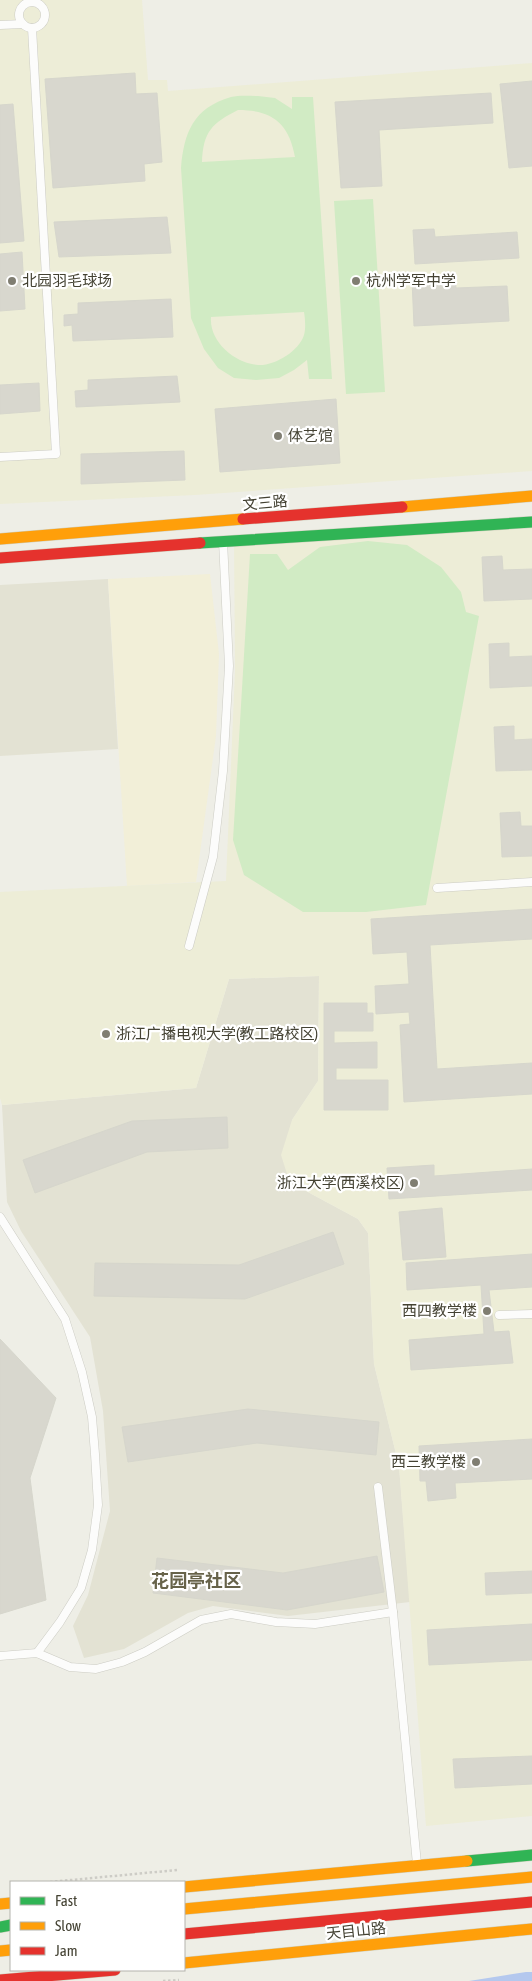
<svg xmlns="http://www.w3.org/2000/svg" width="532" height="1981" viewBox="0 0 532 1981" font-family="'Asap Condensed','Noto Sans SC',sans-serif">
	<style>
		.residential { fill: #e3e2d3 }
		.commercial { fill: #f2efd8 }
		.education { fill: #ededd7 }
		.green { fill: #d1ebc4; fill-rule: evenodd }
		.water { fill: #b4c8ee }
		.building { fill: #d8d7ce; stroke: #d6d6cc }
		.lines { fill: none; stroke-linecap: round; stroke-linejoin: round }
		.lane-casing { stroke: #ccccc4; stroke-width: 9 }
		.fast-casing { stroke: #cfcfbe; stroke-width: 12 }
		.slow-casing { stroke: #cfcfbe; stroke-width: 12 }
		.jam-casing { stroke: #cfcfbe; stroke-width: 12 }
		.path { stroke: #cdccc6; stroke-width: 2.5; stroke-dasharray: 2.5 2.5; stroke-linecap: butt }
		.lane { stroke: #fcfcfb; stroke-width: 8 }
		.fast { stroke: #30b455; stroke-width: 11 }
		.slow { stroke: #ff9f0a; stroke-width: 11 }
		.jam { stroke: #e5322d; stroke-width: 11 }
		.poi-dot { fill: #807e72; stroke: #fff; stroke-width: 2 }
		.labels { text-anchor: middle; stroke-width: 4.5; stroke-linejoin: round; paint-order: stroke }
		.poi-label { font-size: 15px; fill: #444233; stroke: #fff; text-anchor: start }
		.street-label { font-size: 15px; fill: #444233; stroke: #fff }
		.quarter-label { font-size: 18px; font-weight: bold; fill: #67634a; stroke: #fff }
	</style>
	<rect width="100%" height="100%" fill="#eeeee6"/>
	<g class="residential">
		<path d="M108 579 118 749 0 756V585Z"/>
		<path d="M319 976 318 1081 292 1120 306 1191 358 1219 368 1233 374 1364 399 1466 410 1602 288 1616 213 1606 188 1613 124 1649 84 1658 73 1626 88 1595 110 1511 103 1411 90 1337 21 1231 7 1202 2 1105 196 1088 229 979Z"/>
	</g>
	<path class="commercial" d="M210 574 219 654 216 736 196 882 127 886 108 579Z"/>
	<g class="education">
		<path d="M0 0H142L148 80H167L168 91 532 63V471L195 495 0 504Z"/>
		<path d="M532 527V1816L426 1826 399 1466 374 1364 368 1233 358 1219 306 1191 287 1174 281 1155 292 1120 318 1081 319 976 229 979 196 1088 2 1105 0 1098V892L226 881 235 671 234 541Z"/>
	</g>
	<g class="green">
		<path d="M258 96 275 98 292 109V97H313L332 379H309L307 360 294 370 279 378 256 380 234 378 218 368 204 349 191 318 181 168C184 133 193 108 231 97 239 95 250 96 258 96ZM238 110C272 110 289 123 295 157L202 162C203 132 212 123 238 110ZM304 312C305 318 306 328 304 335 299 351 275 366 258 365 234 363 209 341 211 317Z"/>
		<path d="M373 199 385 392 346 394 334 201Z"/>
		<path d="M368 541 407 545 441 567 461 592 466 612 479 616 426 905 366 912H303L244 875 233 840 250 554H277L288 570 320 547Z"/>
	</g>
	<path class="water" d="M526 1972H532V1981H469Z"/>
	<g class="building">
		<path d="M135 73 136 94 157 93 162 162 144 164 145 181 53 188 45 79Z"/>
		<path d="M532 81V166L509 168 500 84Z"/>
		<path d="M491 93 493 123 379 130 382 186 341 188 335 102Z"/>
		<path d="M13 104 24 241 0 243V105Z"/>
		<path d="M167 217 171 253 59 257 54 222Z"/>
		<path d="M434 229 435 237 517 232 519 258 415 264 413 230Z"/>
		<path d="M22 252 25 309 0 311V254Z"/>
		<path d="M455 278 456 288 507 286 509 321 414 326 412 280Z"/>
		<path d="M171 299 173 337 73 341 72 325 64 326V315L78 314V303Z"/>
		<path d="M177 376 180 402 76 407 75 391 88 390V380Z"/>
		<path d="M39 383 40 411 0 414V385Z"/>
		<path d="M336 399 340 463 220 472 215 409Z"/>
		<path d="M184 451 185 480 81 484V454Z"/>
		<path d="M502 556 503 570 532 569V599L484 601 482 557Z"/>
		<path d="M509 643V657L532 656V686L490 688 489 644Z"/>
		<path d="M514 726V740L532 739V770L496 771 494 727Z"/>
		<path d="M520 812 521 826H532V856L502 857 500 813Z"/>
		<path d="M532 909V939L430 945 437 1069 532 1063V1094L404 1102 400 1025 410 1024 409 1012 376 1014 375 986 409 984 407 952 373 954 371 919Z"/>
		<path d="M324 1003H367V1013H373V1031H334V1043L377 1042V1068H336V1080H388V1110H324Z"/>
		<path d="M227 1117 228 1148 147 1152 35 1193 23 1160 132 1121Z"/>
		<path d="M434 1165V1176L532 1169V1190L389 1199 387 1168Z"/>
		<path d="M442 1208 446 1257 403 1260 399 1212Z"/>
		<path d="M333 1232 344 1264 245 1299 94 1296 95 1263 239 1265Z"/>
		<path d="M532 1254V1287L489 1290 494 1332 509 1331 513 1363 411 1370 409 1340 484 1334 481 1285 407 1290 406 1263Z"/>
		<path d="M0 1339 56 1398 30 1478 46 1600 0 1614Z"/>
		<path d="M248 1409 379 1422 376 1455 257 1443 128 1462 122 1427Z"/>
		<path d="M532 1439V1479L455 1483 456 1498 428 1501 426 1481H420L419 1446Z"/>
		<path d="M377 1556 384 1592 287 1610 153 1593 157 1558 283 1573Z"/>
		<path d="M532 1571V1593L486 1595 485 1573Z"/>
		<path d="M532 1624V1660L429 1665 427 1630Z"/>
		<path d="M532 1756V1784L455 1788 453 1759Z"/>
	</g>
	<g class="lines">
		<g class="lane-casing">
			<g id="lane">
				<circle cx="32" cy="15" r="13"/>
				<path d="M0 25 23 24"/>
				<path d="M0 457 56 454 32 28"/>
				<path d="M437 888 532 882"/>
				<path d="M189 946 213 857 223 771 229 666 223 541"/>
				<path d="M0 1217 65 1319 82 1372 92 1417 95 1454 98 1505 92 1550 81 1588 60 1622 37 1653"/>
				<path d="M499 1315 532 1314"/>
				<path d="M378 1487 393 1612 417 1864"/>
				<path d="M0 1656 37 1653 70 1667 96 1669 122 1662 145 1652 201 1620 231 1614 276 1622 315 1624 393 1612"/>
			</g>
		</g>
		<g class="fast-casing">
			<g id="fast">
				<path d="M200 543 532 522"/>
				<path d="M467 1861 532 1855"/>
				<path d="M0 1927 11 1925"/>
			</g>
		</g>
		<g class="slow-casing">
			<g id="slow">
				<path d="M402 507 532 496"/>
				<path d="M0 539 243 519"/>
				<path d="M184 1887 467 1861"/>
				<path d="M0 1904 11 1903"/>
				<path d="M184 1909 532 1877"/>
				<path d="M0 1951 11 1950"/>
				<path d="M184 1963 532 1929"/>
			</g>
		</g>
		<g class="jam-casing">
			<g id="jam">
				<path d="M243 519 402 507"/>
				<path d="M0 558 200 543"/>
				<path d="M184 1934 532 1902"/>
				<path d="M0 1980 115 1970"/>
			</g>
		</g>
		<g class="path">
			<path d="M50 1882 177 1870"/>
			<path d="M163 1981 179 1980"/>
		</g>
		<use href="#lane" class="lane"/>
		<use href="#fast" class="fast"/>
		<use href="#slow" class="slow"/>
		<use href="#jam" class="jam"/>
	</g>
	<g class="poi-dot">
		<circle cx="12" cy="281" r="5"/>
		<circle cx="356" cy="281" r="5"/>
		<circle cx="278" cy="436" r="5"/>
		<circle cx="106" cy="1034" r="5"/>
		<circle cx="414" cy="1183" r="5"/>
		<circle cx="487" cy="1311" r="5"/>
		<circle cx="476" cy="1462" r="5"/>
	</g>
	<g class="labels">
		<g class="poi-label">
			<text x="22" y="286">北园羽毛球场</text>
			<text x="366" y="286">杭州学军中学</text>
			<text x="288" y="441">体艺馆</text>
			<text x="116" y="1039">浙江广播电视大学(教工路校区)</text>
			<text x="404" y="1188" text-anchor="end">浙江大学(西溪校区)</text>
			<text x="477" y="1316" text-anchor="end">西四教学楼</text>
			<text x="466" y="1467" text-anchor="end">西三教学楼</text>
		</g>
		<g class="street-label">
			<text transform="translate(265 503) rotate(-5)" y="5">文三路</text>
			<text transform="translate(356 1931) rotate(-6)" y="5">天目山路</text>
		</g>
		<g class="quarter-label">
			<text x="196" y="1587">花园亭社区</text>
		</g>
	</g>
	<rect x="10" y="1881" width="175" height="90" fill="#ffffff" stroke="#b4b3ad"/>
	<rect x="20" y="1897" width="25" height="8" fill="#30b455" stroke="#b4b3ad"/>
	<text x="55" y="1906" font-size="15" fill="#444233">Fast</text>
	<rect x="20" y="1922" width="25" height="8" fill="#ff9f0a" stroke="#b4b3ad"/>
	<text x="55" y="1931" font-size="15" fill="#444233">Slow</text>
	<rect x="20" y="1947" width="25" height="8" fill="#e5322d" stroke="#b4b3ad"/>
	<text x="55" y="1956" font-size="15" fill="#444233">Jam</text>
</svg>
